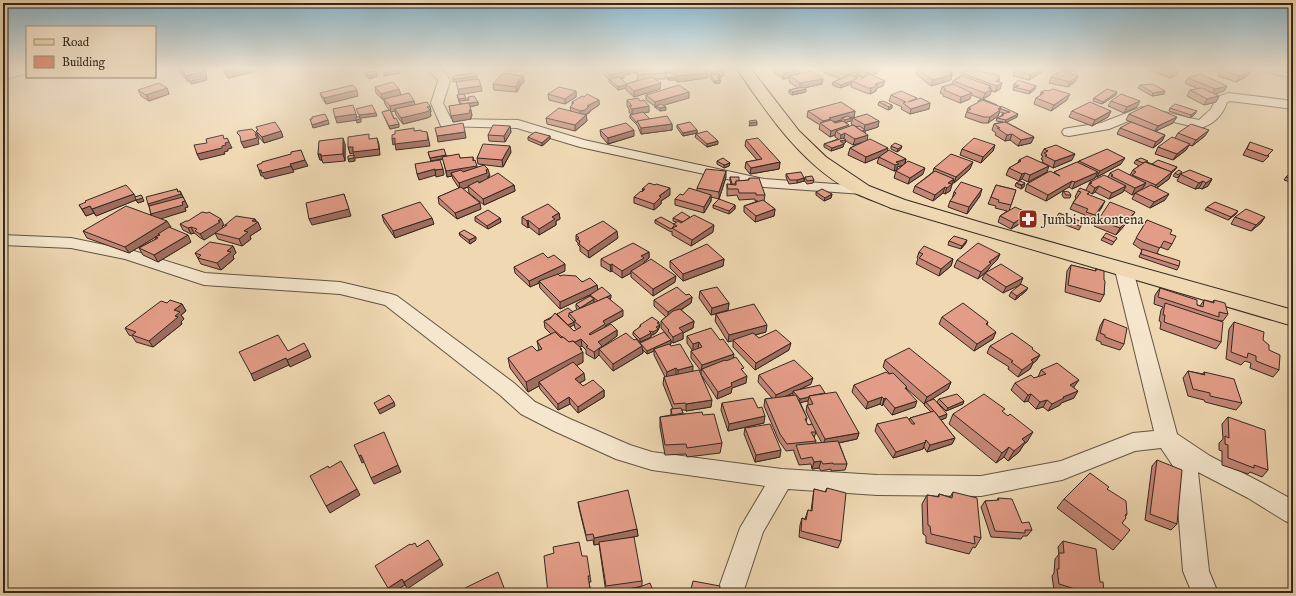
<svg xmlns="http://www.w3.org/2000/svg" width="1296" height="596" viewBox="0 0 1296 596" font-family="'IM FELL English',serif">
	<style>
		.lines { fill: none; stroke-linecap: round; stroke-linejoin: round }
		.minor-casing { stroke: #625445; stroke-width: 2 }
		.major-casing { stroke: #332821; stroke-width: 2 }
		.minor { fill: #f5e6cd; fill-rule: evenodd }
		.major { fill: #efd8b2; fill-rule: evenodd }
		.wall { fill: #c38674; stroke: #332821; fill-rule: evenodd }
		.shaded-wall { fill: #9f6d5e; stroke: #332821 }
		.building { fill: #e39c87; stroke: #332821 }
		.labels { text-anchor: middle; stroke-width: 3; stroke-linejoin: round; paint-order: stroke }
		.poi-label { font-size: 14px; fill: #332821; stroke: #f5e6cd; text-anchor: start }
	</style>
	<rect width="100%" height="100%" fill="#efd8b2"/>
	<filter id="stains"><feTurbulence type="fractalNoise" baseFrequency=".005" numOctaves="4"/><feColorMatrix values="0 0 0 0 .2 0 0 0 0 .09 0 0 0 0 .02 0 0 0 .5 -.17"/></filter>
	<radialGradient id="worn" r=".72"><stop offset=".6" stop-color="#630" stop-opacity="0"/><stop offset="1" stop-color="#630" stop-opacity=".3"/></radialGradient>
	<g class="lines">
		<g class="minor-casing">
			<g id="minor">
				<path d="M19 69H27V73L3 80V72Z"/>
				<path d="M428 69C440 69 445 69 450 81L443 103 451 119 518 120 584 140 764 179 863 186 868 187 870 190 868 193 863 194 764 187 580 147 517 128 441 126 431 103 438 81C436 75 429 74 428 69Z"/>
				<path d="M1262 69H1283L1293 70V78L1263 71Z"/>
				<path d="M1229 93 1293 101V109L1230 101 1227 102C1223 115 1213 125 1200 128L1143 115 1109 129 1069 136 1064 135 1062 132 1064 129 1069 128 1101 123 1142 107 1199 120 1211 109 1217 97Z"/>
				<path d="M3 235 71 238 134 251 205 273 340 282 391 294 397 296 514 383 535 402 570 419 630 445 652 452 782 469 877 475 981 476 1061 461 1133 433 1154 431 1115 270 1118 266 1124 264 1130 266 1133 270 1177 434 1210 456 1264 484 1293 500V524L1285 521 1248 498 1198 472 1209 571 1218 593H1192L1183 571 1175 469 1161 448 1135 451 1062 480 981 496 877 495 788 489 763 532 743 593H717L740 528 765 486 652 470 616 459 554 431 521 414 500 395 385 305 340 294 204 285 125 259 71 248 3 245Z"/>
			</g>
		</g>
		<g class="major-casing">
			<path id="major" d="M737 69H751L799 131 826 157 869 186 905 200 986 224 1293 310V326L891 208C880 203 868 199 857 194 804 168 769 116 737 69Z"/>
		</g>
		<use href="#minor" class="minor"/>
		<use href="#major" class="major"/>
	</g>
	<g class="wall">
		<path d="M179 69H209L204 71 207 77H206L207 80 191 84 190 81 188 82 181 73Z"/>
		<path d="M222 69H252L253 72 228 78Z"/>
		<path d="M603 69H630V74L624 75V78L621 79 627 84 638 80 637 73H634L632 69H662L665 73 663 69H722L723 76 720 77V83H714L707 74V78L677 82 675 79V80H668L665 76V79H655L660 89 634 97 626 90V88L618 90 609 82V80L603 73Z"/>
		<path d="M775 69H798L800 74 822 84 804 88 806 92 792 95 789 93V90L798 88 789 82 790 78 783 79 774 72Z"/>
		<path d="M824 69H878V73L872 75 885 81 883 86 877 88 876 91 870 94 866 93 851 87V84L840 88 832 85 833 82 840 79 823 72ZM858 75 864 77 863 78H857L855 77 857 76Z"/>
		<path d="M917 69H946L952 72V75L951 80 931 86 916 74Z"/>
		<path d="M969 69H982L979 70 1000 79 999 82 1002 83 1000 89 995 92 991 91 990 95 983 99 997 105V106L1017 117 1006 122 1034 137 1031 143 1018 146 1010 140 1005 141 995 135 996 133 992 130 994 124 1003 122 996 121 997 118 1001 116 1002 114 1004 113 1000 112 998 116 988 123H982L965 117 968 108 978 103V101L982 99 971 95 970 99 960 103 943 96V94L940 93 942 87 952 84 953 81 960 76 961 73Z"/>
		<path d="M1060 69H1078L1071 72Z"/>
		<path d="M1147 69H1179L1177 75 1170 78Z"/>
		<path d="M1203 69H1222L1211 72Z"/>
		<path d="M1015 70 1042 72 1029 80 1013 76Z"/>
		<path d="M1221 70 1250 72 1246 77 1236 82 1218 76Z"/>
		<path d="M365 73 377 76 370 79 366 76Z"/>
		<path d="M523 76 524 82 520 85V86L517 92 494 90 493 84Z"/>
		<path d="M1051 77 1076 81 1068 87 1049 83Z"/>
		<path d="M1188 78 1227 86 1224 91 1215 94 1219 96 1216 102 1204 105 1187 96 1190 90 1198 89 1185 83Z"/>
		<path d="M1014 84 1036 86 1035 89 1029 94 1013 90Z"/>
		<path d="M1140 85 1165 91 1164 94 1152 96 1138 88Z"/>
		<path d="M375 87 399 89 401 95 414 101 415 105 430 106 431 112H430L431 116 427 118 403 124 396 115 395 111 391 112 399 127 390 129 382 112 389 110 385 104 384 100H383L376 93Z"/>
		<path d="M167 88 169 94 149 101 141 96 138 90Z"/>
		<path d="M576 91V97L565 104 549 100 548 94Z"/>
		<path d="M689 92V98L663 105 666 110 660 111 656 108V107L646 100V95Z"/>
		<path d="M1041 92 1067 100 1051 111 1034 104 1036 98 1040 96Z"/>
		<path d="M320 93 358 96 326 104 322 98Z"/>
		<path d="M457 95 466 100H468V97L478 102V105L470 107 472 116H471V119L453 122 449 106 460 105Z"/>
		<path d="M891 95 917 98 916 100 930 103 929 109 910 114 901 109 902 107 889 101Z"/>
		<path d="M1116 95 1102 104 1093 101 1094 98Z"/>
		<path d="M599 100V105L590 111V112L586 115 587 121 575 131 547 124 546 118 571 111 570 107 572 105V102Z"/>
		<path d="M627 100 649 112 644 113 650 119 672 124V130L641 134 638 127V126L630 118V115H631L629 112V109L627 106Z"/>
		<path d="M1111 101 1137 107 1124 113 1108 106Z"/>
		<path d="M879 102 892 105V108L888 110 878 105Z"/>
		<path d="M1170 108 1195 114 1190 118 1169 111Z"/>
		<path d="M808 111H855L854 117 851 118V121L846 122 849 127H857L851 124 853 118 879 121 878 127 865 131V133L867 140 887 151 906 159 905 164 923 174 908 184 894 178 896 171 903 165 897 167V170L894 171 877 163 879 157 865 163 848 155 850 148 866 141 853 145 846 141 845 143H844L843 147 831 151 824 147V144L838 139 835 137V135L830 137 819 129 820 125 807 117ZM841 120 842 121 835 123 834 122Z"/>
		<path d="M1072 111H1111L1108 117 1092 126 1069 117Z"/>
		<path d="M1129 114 1173 123 1155 131 1165 135 1162 141 1153 148 1117 134 1120 128 1136 124 1126 120Z"/>
		<path d="M677 125 697 130V133L683 136 677 128Z"/>
		<path d="M510 126 511 132 505 142 489 141 488 135Z"/>
		<path d="M256 127 281 131 283 137 264 143 259 137 256 131 258 130Z"/>
		<path d="M600 130 634 136 608 144 601 136Z"/>
		<path d="M1178 133 1205 136 1192 146 1189 145 1186 150 1173 160 1155 154 1158 147 1175 138Z"/>
		<path d="M696 134 718 144 707 147 695 137Z"/>
		<path d="M550 136V139L542 146 528 140V137Z"/>
		<path d="M746 140 780 162 779 169 750 174 745 168 746 162 757 160 745 146Z"/>
		<path d="M1250 142 1269 156 1263 162 1243 155Z"/>
		<path d="M345 144V161L323 163 322 160H320L318 154Z"/>
		<path d="M995 145 993 151 981 163 960 155 962 149Z"/>
		<path d="M891 146 901 149 897 152 891 149Z"/>
		<path d="M1044 149 1072 160 1053 168 1042 162 1043 160 1041 159 1043 156 1041 155Z"/>
		<path d="M428 152 447 156 473 160 477 168 490 176H488V178L514 185 515 191 484 205 469 193 468 187 463 189 481 209 457 219 439 204 438 197 459 188 453 179 452 176 447 177 443 159 431 161Z"/>
		<path d="M511 152 503 167 478 164 477 158Z"/>
		<path d="M1019 160 1047 172 1028 182 1022 179 1019 181 1006 175 1009 168 1018 163Z"/>
		<path d="M1136 160 1147 162 1152 164 1177 167 1175 170 1172 172 1169 179 1157 188 1165 200 1150 208 1132 199 1135 193 1132 195 1124 190 1123 192 1109 199 1095 192 1092 194 1089 192 1088 195 1102 207 1092 222 1083 218 1085 215 1070 209 1073 203 1076 198 1075 197 1078 191 1086 190 1090 182 1108 177 1110 173 1130 175 1133 170 1139 166 1134 163Z"/>
		<path d="M717 161 730 163 729 166 724 168 717 164Z"/>
		<path d="M1079 161 1121 164 1097 177H1096L1095 178 1072 189 1069 187 1046 201 1025 191 1027 184 1054 173V172L1078 162Z"/>
		<path d="M934 168 970 169 954 183H952L950 191 945 194 943 193 933 201 913 192 915 186 933 172Z"/>
		<path d="M1293 171V183L1284 180 1286 177Z"/>
		<path d="M1175 173 1181 174 1212 179 1208 186 1202 189 1199 188 1195 189 1177 181 1180 175 1177 178 1173 176Z"/>
		<path d="M786 174 804 178V181L797 183 789 184 786 177Z"/>
		<path d="M726 177 719 199 711 197V201L704 213 675 205V199L683 195 697 191V188Z"/>
		<path d="M730 177 739 181 749 180V178L765 195 764 201 775 209 774 216 755 222 744 212V206L758 201H755V199L739 200 737 195 727 196V184L731 185 730 180Z"/>
		<path d="M805 177 814 180 813 183 807 184 804 180Z"/>
		<path d="M1016 183 1024 187 1021 189 1015 186Z"/>
		<path d="M996 185 1016 190 1009 211 1026 220 1011 229 998 222 1000 216 1007 211 995 208 996 206 988 204Z"/>
		<path d="M177 189 178 192 180 191 188 207 185 208 186 211 161 218 171 227 170 228 191 242 158 262 143 255 139 248 156 239 155 237 159 235 129 253 87 238 83 231 151 215 149 206 148 204Z"/>
		<path d="M642 189 670 195 661 201V204L654 210 634 203V197L643 192Z"/>
		<path d="M1063 191 1071 195 1070 198H1064L1062 195Z"/>
		<path d="M816 192 832 194 831 198 824 201 816 195Z"/>
		<path d="M954 192 980 196 967 214 948 207 950 201 952 199Z"/>
		<path d="M136 197 144 201 138 203 136 200 96 216 94 213 86 216 79 205Z"/>
		<path d="M713 205H735V209L729 214 713 208Z"/>
		<path d="M1207 207 1236 214 1228 220 1205 210Z"/>
		<path d="M559 213 560 219 556 221V225L539 235 529 227 528 228 522 224V217Z"/>
		<path d="M382 215 434 224 395 238 384 222Z"/>
		<path d="M475 217 500 218 501 222 488 229 475 221Z"/>
		<path d="M1235 217 1261 223 1251 231 1231 224Z"/>
		<path d="M673 218 713 232 691 246 672 235V231L671 232 655 223V220L674 224 676 222 673 221Z"/>
		<path d="M1056 218 1083 222 1079 230 1055 221Z"/>
		<path d="M1131 218 1116 235 1094 226 1098 220Z"/>
		<path d="M255 219 261 229 250 236 251 239 242 246 218 239 215 233 204 240 199 237 197 235 194 233 191 234 183 230 180 224 188 221 224 225 222 226 223 228 225 226V225Z"/>
		<path d="M1147 220 1170 234 1172 244 1168 250 1160 247 1157 253 1179 266 1177 270 1139 257 1142 250 1133 244Z"/>
		<path d="M459 233 476 240 470 244 460 236Z"/>
		<path d="M576 235 618 238 589 258 580 251V247L578 245V243L576 241Z"/>
		<path d="M1103 237 1117 238 1112 245 1101 240Z"/>
		<path d="M949 241 966 243 961 249 948 245Z"/>
		<path d="M233 246 236 253 233 256 234 259 221 270 201 264 195 253Z"/>
		<path d="M649 252V258L644 262V263L675 282 653 296 631 277V273L622 278 612 271 611 272 601 266V259Z"/>
		<path d="M919 252 953 259 951 266 939 276 916 264 918 259 917 258Z"/>
		<path d="M1000 254 997 260 990 267 988 270 978 279 954 267 957 260Z"/>
		<path d="M548 258 565 271 558 274 560 276 597 285 598 290 611 298 610 299 623 316 605 326V327L617 330V336L602 347 634 340 640 343 668 338V336L661 328V321L666 317 654 306V300L686 295 692 297 691 303 681 310 694 321 693 328 683 333V339L673 343 671 341V344L669 345 693 372 701 375V371L691 358V351L692 350 687 343V336L734 358 743 372 746 383 732 388 731 393 717 399 702 376 711 407 686 411 685 410H682L683 414 703 415 722 443 720 453 687 457 686 454 665 455 660 427V417L671 415V409H673L663 384 664 377H665L654 355V351L647 354 643 350V353L613 371 599 355 595 359 586 354V350L582 346 580 347 581 348 583 362 576 366 585 380 580 383 583 386 604 390V397L578 413 570 404 558 410 540 389 539 386 528 392 510 368 508 358 539 350 537 341 551 334 545 328 544 321 557 314 573 312 578 310 576 308V304L590 296V295L560 309 540 288 539 283 530 287 515 273 514 267ZM574 324 575 328 577 330 574 331 570 327Z"/>
		<path d="M724 259 723 266 683 281 670 268V261Z"/>
		<path d="M1071 265 1095 271 1096 269 1104 280V295L1100 302 1065 292 1067 271Z"/>
		<path d="M985 273 1023 278 1003 293 982 279Z"/>
		<path d="M1160 288 1200 306 1204 300 1213 302 1214 300 1228 314 1223 321 1217 320 1221 342 1216 349 1160 329 1161 322 1159 321 1161 310 1163 307 1154 304 1155 295Z"/>
		<path d="M700 291 729 303 728 310 711 315 699 298Z"/>
		<path d="M1026 291 1015 300 1009 296 1011 292Z"/>
		<path d="M167 303 182 304 186 311 181 315 184 319 181 322 182 324 153 347 136 342 132 336 129 335 125 328Z"/>
		<path d="M716 314 766 332 755 335 759 338 789 350 755 370 733 347V340L728 342 715 321Z"/>
		<path d="M942 317 988 322 987 325 993 339 974 351 939 324Z"/>
		<path d="M1104 319 1124 344 1120 350 1101 344V342L1096 340 1100 326Z"/>
		<path d="M1234 322 1263 340 1279 370 1273 377 1250 368 1251 363 1245 361 1241 365 1226 359 1229 329Z"/>
		<path d="M659 324 660 325 659 328 657 332 653 335H651V337L640 342 633 335V332L640 327V325Z"/>
		<path d="M990 346 1032 350 1040 355 1036 361 1033 363 1030 369 1018 377 1008 369 1009 367 987 353Z"/>
		<path d="M885 360 951 382 948 389 929 401 946 418 941 420 955 438 952 444 927 452 924 447 923 449 893 458 875 431 877 424 909 420 910 418 931 412 924 405 925 403 924 404 906 388V390L915 407 892 415 883 404 882 406 880 404 866 409 852 392 854 385 890 374 883 367Z"/>
		<path d="M1041 370 1074 387V398L1061 403 1060 405 1048 411 1043 407 1036 409 1028 401 1024 402 1011 390 1015 383 1038 377Z"/>
		<path d="M1188 371 1203 374 1204 372 1242 403 1236 410 1205 402 1204 400 1188 396 1183 378Z"/>
		<path d="M759 375 811 384 799 390 825 393 859 433 857 439 839 443 847 464 845 470 831 471V469L821 471 819 468 812 469 811 464 799 465 794 452V450L786 451 779 441 764 406 765 399 772 398 758 382ZM793 393V395L786 396ZM808 401V404L807 405 806 411 812 424 808 425 806 422 807 418 800 402ZM814 429 822 443H815L816 441 814 438 816 432Z"/>
		<path d="M939 399 963 404 946 411 937 402Z"/>
		<path d="M722 403 764 423 728 431 721 410Z"/>
		<path d="M1003 412 1027 442 1024 444 1019 452 1008 461 1004 457 996 463 949 424 953 414Z"/>
		<path d="M1228 417 1268 470 1262 477 1250 472 1248 474 1222 465V451L1219 450V443L1223 439 1222 424Z"/>
		<path d="M745 428 780 457 755 462 744 434Z"/>
		<path d="M1157 460 1177 524 1171 530 1145 520 1152 466Z"/>
		<path d="M827 488 841 541 838 548 799 537 800 525 802 518 805 519 808 510 811 511 813 496 814 489 825 492Z"/>
		<path d="M1107 489 1127 514 1122 523 1121 541 1113 550 1057 508 1064 499Z"/>
		<path d="M953 492 981 538 975 548 973 547 969 554 926 543V536L923 534 922 504 927 495 938 497 939 494 950 497Z"/>
		<path d="M998 498 1022 523 1032 530 1027 536H1023L1021 539 991 537 981 507 985 501H997Z"/>
		<path d="M578 502 637 529 638 536 628 538 642 581V586L638 587 606 593 599 544 594 545 593 540 587 541 579 508Z"/>
		<path d="M1063 541 1100 582 1104 593H1064L1054 590 1052 576 1054 573 1055 559 1059 554 1058 547Z"/>
		<path d="M582 556 590 576 591 582H589L591 593H548Z"/>
	</g>
	<g class="shaded-wall">
		<path d="M202 69H209L203 71Z"/>
		<path d="M240 69H252L253 72 228 78 226 72Z"/>
		<path d="M622 69H630V74L624 75V78L610 81V75Z"/>
		<path d="M634 69H643V72L637 70V73H634Z"/>
		<path d="M666 69H691H672V72L666 73Z"/>
		<path d="M876 69H878V73L866 78 867 73Z"/>
		<path d="M1040 69H1043L1042 72 1029 80 1031 75Z"/>
		<path d="M1073 69H1078L1071 72Z"/>
		<path d="M1180 69 1177 75 1170 78 1173 72Z"/>
		<path d="M1213 69H1222L1211 72Z"/>
		<path d="M399 70 400 73 384 76V73Z"/>
		<path d="M800 70 799 76H790V78L783 79 784 73Z"/>
		<path d="M205 71 207 77H206L207 80 191 84 190 81 188 82 186 76Z"/>
		<path d="M724 71 723 76 720 77V79L717 80 711 76V72Z"/>
		<path d="M859 71 857 76 843 80 845 75Z"/>
		<path d="M952 72 951 75H952L951 80 931 86 933 80 949 73Z"/>
		<path d="M1250 72 1246 77 1236 82 1240 76Z"/>
		<path d="M377 73V76L370 79 369 76Z"/>
		<path d="M707 73V78L677 82V76Z"/>
		<path d="M477 76V79L453 82V79Z"/>
		<path d="M523 76 524 82 520 85V86L517 92 516 87 518 81Z"/>
		<path d="M1078 76 1076 81 1068 87 1070 82Z"/>
		<path d="M675 77V80H668V78Z"/>
		<path d="M823 79 822 84 800 89V83Z"/>
		<path d="M720 80V83H714L715 81Z"/>
		<path d="M852 81 851 84 840 88 841 85Z"/>
		<path d="M885 81 883 86 877 88 876 91 870 94 871 88 875 84Z"/>
		<path d="M661 83 660 89 634 97V91Z"/>
		<path d="M1002 83 1000 89 995 92 997 86Z"/>
		<path d="M626 85V88L618 90V87Z"/>
		<path d="M481 86 482 91 459 95 458 89Z"/>
		<path d="M991 86 990 90 992 89 990 95 983 99 985 93 988 88Z"/>
		<path d="M1036 86 1035 89 1029 94 1030 91Z"/>
		<path d="M1227 86 1224 91 1212 95 1215 89Z"/>
		<path d="M167 88 169 94 149 101 146 95Z"/>
		<path d="M399 89 401 95 383 100 381 94Z"/>
		<path d="M806 89V92L792 95 793 92Z"/>
		<path d="M357 90 358 96 326 104 324 98Z"/>
		<path d="M576 91V97L565 104V99Z"/>
		<path d="M1165 91 1164 94 1152 96 1153 93Z"/>
		<path d="M689 92V98L658 107 656 106V107L655 108V102Z"/>
		<path d="M1117 92 1116 95 1102 104 1103 102Z"/>
		<path d="M972 93 970 99 960 103 961 97Z"/>
		<path d="M1070 94 1067 100 1051 111 1054 105Z"/>
		<path d="M1219 96 1216 102 1204 105 1207 99Z"/>
		<path d="M466 98V101L459 102V99Z"/>
		<path d="M599 100V105L590 111V112L585 115 581 116 580 111 587 106Z"/>
		<path d="M414 101 415 106 395 109V111L391 112 390 106Z"/>
		<path d="M1140 101 1137 107 1124 113 1127 107Z"/>
		<path d="M478 102V105L462 108 461 105Z"/>
		<path d="M930 103 929 109 910 114 911 109Z"/>
		<path d="M892 105V108L888 110 889 107Z"/>
		<path d="M430 106 431 112H430L431 116 427 118 403 124 401 118Z"/>
		<path d="M649 106V112L632 115V109Z"/>
		<path d="M666 107V110L660 111V108Z"/>
		<path d="M1001 107 998 116 988 123 990 117Z"/>
		<path d="M471 110 472 116H471V119L453 122 451 116Z"/>
		<path d="M855 111 854 117 844 119 842 118 841 120 823 125V121L829 118Z"/>
		<path d="M1111 111 1108 117 1092 126 1095 120Z"/>
		<path d="M1197 111 1195 114 1190 118 1191 115Z"/>
		<path d="M376 113 377 116 361 118V122L357 123 356 120 360 118 359 115Z"/>
		<path d="M356 114 358 120 337 123 335 117Z"/>
		<path d="M1018 114 1017 117 1005 123 1006 120Z"/>
		<path d="M586 115 587 121 575 131V125Z"/>
		<path d="M1177 117 1173 123 1154 132 1158 126Z"/>
		<path d="M851 118V121L844 123 845 120Z"/>
		<path d="M328 120 329 124 313 128 312 125Z"/>
		<path d="M879 121 878 127 865 131V133L861 131 864 130 865 125Z"/>
		<path d="M757 122V125L749 126 750 123Z"/>
		<path d="M399 124V127L390 129 389 126Z"/>
		<path d="M672 124V130L641 134V128Z"/>
		<path d="M849 125 848 131H836L835 135 830 137 831 131Z"/>
		<path d="M510 126 511 132 505 142 504 136Z"/>
		<path d="M634 130V136L608 144V138Z"/>
		<path d="M697 130V133L683 136V133Z"/>
		<path d="M1209 130 1205 136 1192 146 1196 140Z"/>
		<path d="M281 131 283 137 264 143 262 137Z"/>
		<path d="M427 132 430 146 396 150 395 144 393 145 392 139Z"/>
		<path d="M465 132 466 138 438 142 437 136Z"/>
		<path d="M845 133 844 139 840 141 841 135Z"/>
		<path d="M255 134H257L259 140H258L259 144 244 148 241 142Z"/>
		<path d="M1012 134 1010 140 1005 141 1007 135Z"/>
		<path d="M868 135 867 141 853 145 855 139Z"/>
		<path d="M1165 135 1162 141 1153 148 1156 142Z"/>
		<path d="M550 136V139L542 146V143Z"/>
		<path d="M1034 137 1031 143 1018 146 1021 140Z"/>
		<path d="M227 138 232 148 228 149V151L224 152 225 154 200 160 197 154 226 142Z"/>
		<path d="M343 138 345 144V161L343 154Z"/>
		<path d="M377 138 379 144 380 155 355 158V161L349 162 348 159 354 156 353 153 350 154 348 147Z"/>
		<path d="M846 140 845 143 840 145V141Z"/>
		<path d="M718 141V144L707 147V144Z"/>
		<path d="M844 144 843 147 831 151 832 148Z"/>
		<path d="M1190 144 1186 150 1173 160 1177 154Z"/>
		<path d="M995 145 993 151 981 163 983 157Z"/>
		<path d="M510 146 511 152 503 167 502 160Z"/>
		<path d="M902 146 901 149 897 152 898 149Z"/>
		<path d="M888 148 887 154 865 163 866 157Z"/>
		<path d="M318 154H321V156L322 160H320Z"/>
		<path d="M1075 154 1072 160 1053 168 1055 161Z"/>
		<path d="M446 155 447 158 431 161 430 158Z"/>
		<path d="M473 157 474 163 477 166 478 172 451 173 452 176 447 177 446 171Z"/>
		<path d="M1125 158 1121 164 1097 177 1100 171Z"/>
		<path d="M906 159 904 165 897 167V170L894 171 896 162Z"/>
		<path d="M305 160 308 166 293 170 290 164Z"/>
		<path d="M780 162 779 169 750 174 751 168Z"/>
		<path d="M973 162 970 169 954 183 956 177Z"/>
		<path d="M730 163 729 166 724 168V165Z"/>
		<path d="M291 166 294 172 265 179 263 176H261L259 170Z"/>
		<path d="M1049 166 1047 172 1028 182 1030 175Z"/>
		<path d="M1177 167 1175 170 1167 177 1169 173Z"/>
		<path d="M925 168 923 174 908 184 910 178Z"/>
		<path d="M435 169 436 175 419 180 417 174Z"/>
		<path d="M443 169 444 175 436 177 435 170Z"/>
		<path d="M488 169 490 176H488V179L460 190 459 183Z"/>
		<path d="M726 171V177L719 199V192Z"/>
		<path d="M1098 172 1095 178 1072 189 1075 182Z"/>
		<path d="M1172 172 1169 179 1152 191 1156 185Z"/>
		<path d="M1025 173 1022 179 1019 181 1022 174Z"/>
		<path d="M804 178V181L797 183V180Z"/>
		<path d="M954 179 950 191 945 194 948 183Z"/>
		<path d="M1212 179 1208 186 1202 189 1206 183Z"/>
		<path d="M1072 181 1069 187 1046 201 1048 195Z"/>
		<path d="M1203 181 1199 188 1195 189 1199 183Z"/>
		<path d="M1025 183 1024 187 1021 189 1022 185Z"/>
		<path d="M1146 183 1142 189 1132 195 1135 188Z"/>
		<path d="M514 185 515 191 484 205 483 199Z"/>
		<path d="M1099 186 1095 192 1092 194 1095 188Z"/>
		<path d="M1126 186 1123 192 1109 199 1112 193Z"/>
		<path d="M945 187 943 193 933 201 935 195Z"/>
		<path d="M670 188V195L661 201V204L654 210V204L659 196Z"/>
		<path d="M177 189 180 195V191L188 207 185 208 186 211 154 221 151 214 182 202 152 211 148 204Z"/>
		<path d="M982 189 980 196 967 214 969 207Z"/>
		<path d="M134 194 137 200 141 195 144 201 138 203 136 200 96 216 92 209Z"/>
		<path d="M344 194 351 216 312 225 309 219Z"/>
		<path d="M832 194 831 198 824 201 825 198Z"/>
		<path d="M1169 194 1165 200 1150 208 1154 202Z"/>
		<path d="M711 195V201L704 213V207Z"/>
		<path d="M1105 201 1102 207 1092 222 1095 215Z"/>
		<path d="M480 203 481 209 457 219 455 213Z"/>
		<path d="M735 205V209L729 214V211Z"/>
		<path d="M90 206 94 213 86 216 82 209Z"/>
		<path d="M775 209 774 216 755 222 756 216Z"/>
		<path d="M1238 211 1236 214 1228 220 1231 217Z"/>
		<path d="M1135 212 1131 218 1116 235 1120 228Z"/>
		<path d="M559 213 560 219 556 221V225L539 235V229L552 217Z"/>
		<path d="M1028 213 1026 220 1011 229 1014 223Z"/>
		<path d="M1265 217 1261 223 1251 231 1256 225Z"/>
		<path d="M432 218 434 224 395 238 393 231Z"/>
		<path d="M500 218 501 222 488 229 487 226Z"/>
		<path d="M221 219 224 225 222 226 224 228 204 240 200 234Z"/>
		<path d="M255 219 257 223 258 222 261 229 250 236 251 239 242 246 239 239 244 231 252 221Z"/>
		<path d="M528 220 529 227 528 228 527 221Z"/>
		<path d="M167 221 171 227 159 234H158L159 235 129 253 125 247Z"/>
		<path d="M714 225 713 232 691 246 692 240Z"/>
		<path d="M191 227 194 233 191 234 188 228Z"/>
		<path d="M617 231 618 238 589 258 588 251Z"/>
		<path d="M188 235 191 242 158 262 154 255Z"/>
		<path d="M476 237V240L470 244 469 240Z"/>
		<path d="M967 240 966 243 961 249 962 246Z"/>
		<path d="M233 246 236 253 233 256 234 259 221 270 217 263 227 251Z"/>
		<path d="M649 252V258L644 262V265L631 271V273L622 278V271L641 256Z"/>
		<path d="M1000 254 997 260 990 267 988 270 978 279 981 272 989 262Z"/>
		<path d="M724 259 723 266 683 281V274Z"/>
		<path d="M953 259 951 266 939 276 941 269Z"/>
		<path d="M565 264V271L540 283 539 281V283L530 287 529 281Z"/>
		<path d="M612 264V271L611 272 610 265Z"/>
		<path d="M676 276 675 282 653 296V289Z"/>
		<path d="M1023 278 1020 285 1003 293 1006 287Z"/>
		<path d="M597 285 598 291 560 309V302Z"/>
		<path d="M1028 288 1026 291 1015 300 1017 296Z"/>
		<path d="M611 295V298L599 305V302Z"/>
		<path d="M692 297 691 303 668 318V312Z"/>
		<path d="M594 299V303L580 311V308Z"/>
		<path d="M729 303 728 310 711 315 712 308Z"/>
		<path d="M182 304 186 311 181 315 184 319 181 322 182 324 153 347 149 341 174 310Z"/>
		<path d="M623 310V316L605 326 606 331 589 341V334L603 321Z"/>
		<path d="M694 321 693 328 683 333V339L673 343V337L679 328Z"/>
		<path d="M574 322V325L568 328V325Z"/>
		<path d="M659 322V328L657 332 653 335V332L657 323Z"/>
		<path d="M767 325 766 332 728 342 729 335Z"/>
		<path d="M617 330V336L602 347V352L599 349V355L595 359 594 352 598 342Z"/>
		<path d="M996 332 993 339 974 351 977 344Z"/>
		<path d="M651 333V337L640 342V339Z"/>
		<path d="M581 339 582 346 571 352 570 345Z"/>
		<path d="M671 340V344L655 351 654 349V351L647 354V351Z"/>
		<path d="M699 342 698 349 693 351V344Z"/>
		<path d="M791 343 789 350 755 370 756 363Z"/>
		<path d="M642 346 643 353 613 371V364Z"/>
		<path d="M581 348 582 352H583V362L541 385 539 382V386L528 392 526 382Z"/>
		<path d="M308 350 311 357 290 367 287 360Z"/>
		<path d="M734 354 733 361 702 369 701 371 702 365Z"/>
		<path d="M1040 355 1036 361 1033 363 1030 369 1018 377 1022 370 1031 360Z"/>
		<path d="M286 358 289 365 254 381 251 374Z"/>
		<path d="M693 366V373L678 377V370Z"/>
		<path d="M676 368V375L666 379 667 372Z"/>
		<path d="M584 373 585 380 576 385 575 379Z"/>
		<path d="M747 376 746 383 732 388 731 393 717 399 718 392 731 383Z"/>
		<path d="M813 378 811 384 794 392 793 391V393L775 401 776 395Z"/>
		<path d="M1079 380 1074 387 1066 391 1070 385Z"/>
		<path d="M951 382 948 389 926 403V402L924 404 927 397Z"/>
		<path d="M604 390V397L578 413V407Z"/>
		<path d="M1078 391 1074 398 1061 403 1060 405 1048 411 1052 404 1063 397Z"/>
		<path d="M1031 394 1028 401 1024 402 1028 395Z"/>
		<path d="M569 397 570 404 558 410V404Z"/>
		<path d="M809 397 808 401 799 403 800 399Z"/>
		<path d="M882 397 880 404 866 409 868 402Z"/>
		<path d="M886 398 882 406 884 399Z"/>
		<path d="M712 400 711 407 686 411V404Z"/>
		<path d="M1047 400 1043 407 1036 409 1040 402Z"/>
		<path d="M917 401 915 407 892 415 895 408Z"/>
		<path d="M964 401 963 404 946 411 948 408Z"/>
		<path d="M394 402 395 406 380 414 378 410Z"/>
		<path d="M947 414 946 418 938 421 939 417Z"/>
		<path d="M765 416 764 423 728 431 729 424Z"/>
		<path d="M1033 432 1027 442 1024 444 1019 452 1008 461 1014 451 1022 439Z"/>
		<path d="M859 433 857 439 823 446 825 439Z"/>
		<path d="M955 438 952 444 927 452 930 445Z"/>
		<path d="M926 440 923 449 893 458 896 452Z"/>
		<path d="M1009 447 1004 457 996 463 1002 453Z"/>
		<path d="M781 450 780 457 755 462 756 455Z"/>
		<path d="M361 455 364 462 362 463 359 456Z"/>
		<path d="M821 461 819 468 812 469 814 462Z"/>
		<path d="M398 465 401 472 374 484 371 478Z"/>
		<path d="M357 489 360 495 330 513 326 506Z"/>
		<path d="M637 529 638 536 594 545V538Z"/>
		<path d="M440 559 443 565 407 589 404 582Z"/>
		<path d="M402 579 405 585 393 593H390L388 588Z"/>
		<path d="M590 589 591 593H570Z"/>
	</g>
	<g class="building">
		<path d="M180 69H202L205 71 186 76Z"/>
		<path d="M223 69H240L226 72Z"/>
		<path d="M381 69H398L399 70 384 73Z"/>
		<path d="M604 69H627H622L624 72 610 75Z"/>
		<path d="M644 69H662L665 73 638 75 637 70H645Z"/>
		<path d="M672 69H704L707 73 677 76Z"/>
		<path d="M707 69H722L724 71 711 72Z"/>
		<path d="M778 69H798L800 70 784 73Z"/>
		<path d="M830 69H853L859 71 845 75Z"/>
		<path d="M857 69H876L867 73Z"/>
		<path d="M917 69H946L952 72 949 73 952 75 933 80Z"/>
		<path d="M970 69H974L990 74 992 73 1000 76 997 78 1000 79 996 81 1002 83 997 86 961 73Z"/>
		<path d="M1017 69H1040L1031 75 1015 70Z"/>
		<path d="M1163 69H1180L1173 72Z"/>
		<path d="M1225 69H1240L1250 72 1240 76 1221 70Z"/>
		<path d="M374 71 377 73 369 76 365 73Z"/>
		<path d="M811 71 823 79 800 83 790 76Z"/>
		<path d="M1061 71 1078 76 1070 82 1051 77Z"/>
		<path d="M476 73 477 76 453 79 452 77 458 75Z"/>
		<path d="M503 73 523 76 518 81H519L516 87 493 84Z"/>
		<path d="M665 73H672L675 77 668 78Z"/>
		<path d="M719 74 720 77H717L720 80 715 81 711 75Z"/>
		<path d="M869 74 885 81 875 84 878 85 871 88H868L852 81 859 76 863 78Z"/>
		<path d="M1200 74 1227 86 1215 89 1188 78Z"/>
		<path d="M206 75V77L190 81 189 79Z"/>
		<path d="M851 75 857 78 852 81 841 85 833 82Z"/>
		<path d="M962 76 991 86 988 88 992 89 985 93 953 81Z"/>
		<path d="M619 77 627 84H626V85L618 87 609 79Z"/>
		<path d="M652 77 661 83 634 91 626 84Z"/>
		<path d="M479 79 481 86 458 89 456 82Z"/>
		<path d="M1018 80 1036 86 1030 91 1014 87 1019 86 1014 84Z"/>
		<path d="M393 82 399 89 381 94 375 87Z"/>
		<path d="M159 83 167 88 146 95 138 90Z"/>
		<path d="M953 84 972 93 961 97 944 90 946 89 942 87Z"/>
		<path d="M1153 84 1165 91 1153 93 1140 85Z"/>
		<path d="M353 85 357 90 324 98 320 93Z"/>
		<path d="M679 85 689 92 655 102 646 95Z"/>
		<path d="M559 87 576 91 565 99 548 94Z"/>
		<path d="M803 87 806 89 793 92 789 90Z"/>
		<path d="M1202 88 1219 96 1207 99 1190 90Z"/>
		<path d="M1053 89 1070 94 1054 105 1036 98 1044 93 1041 92 1045 90 1048 91Z"/>
		<path d="M1107 89 1117 92 1103 102 1094 98Z"/>
		<path d="M901 91 917 98 908 102 921 98 930 103 911 109 903 103 906 102 891 95Z"/>
		<path d="M409 93 414 101 390 106 384 99Z"/>
		<path d="M464 94 466 98 459 99 457 95Z"/>
		<path d="M587 94 599 100 587 106H589L585 110 580 111 570 107 574 103 572 102 582 96 584 97Z"/>
		<path d="M1121 94 1140 101 1127 107 1111 101Z"/>
		<path d="M474 96 478 102 461 104 459 101 469 100 468 97Z"/>
		<path d="M638 98 640 101 644 100 649 106 632 109 629 106H632L627 100Z"/>
		<path d="M982 99 997 105H996L982 100 980 101H978Z"/>
		<path d="M982 100 1001 107 998 109 1000 110 990 117H984L967 112 971 109 968 108Z"/>
		<path d="M883 101 892 105 889 107 879 102Z"/>
		<path d="M427 102 430 106 427 107 430 110 426 112 401 118 395 109Z"/>
		<path d="M841 102 855 111 829 118 831 119 823 121 808 111Z"/>
		<path d="M1090 102 1111 111 1095 120 1072 111Z"/>
		<path d="M469 103 471 110H469L470 113 451 116 449 106Z"/>
		<path d="M661 104 666 107 660 108 656 106Z"/>
		<path d="M1175 104 1197 111 1191 115 1170 108Z"/>
		<path d="M353 105 356 114 335 117 333 109Z"/>
		<path d="M372 105 376 113 359 115 356 109Z"/>
		<path d="M1148 105 1177 117 1158 126 1129 114Z"/>
		<path d="M1001 106 1018 114 1006 120 997 118 1004 115 1002 114 1010 112 1001 109V107H1000Z"/>
		<path d="M559 108 586 115 575 125 546 118Z"/>
		<path d="M390 110 394 119 396 118 399 124 389 126 382 112Z"/>
		<path d="M643 112 650 119 637 121V123L630 115Z"/>
		<path d="M325 114 328 120 312 125 310 119H312V117Z"/>
		<path d="M867 114 879 121 865 125 853 118Z"/>
		<path d="M667 116 672 124 641 128 637 121Z"/>
		<path d="M848 116 851 118 845 120 842 118Z"/>
		<path d="M356 117H360V119L356 120Z"/>
		<path d="M756 120 757 122 750 123 749 121Z"/>
		<path d="M831 120 835 123 843 121 849 125 831 131 820 123Z"/>
		<path d="M275 122 281 131 262 137 256 131 258 130 256 127Z"/>
		<path d="M690 122 697 130 683 133 677 125Z"/>
		<path d="M1005 122 1034 137 1021 140 1012 134 1007 135 997 128H1000L994 124Z"/>
		<path d="M1131 122 1165 135 1156 142 1120 128Z"/>
		<path d="M463 123 465 132 437 136 435 128Z"/>
		<path d="M626 123 634 130 608 138 600 130Z"/>
		<path d="M1191 124 1209 130 1196 140 1178 133Z"/>
		<path d="M493 125 510 126 504 136 488 135Z"/>
		<path d="M853 125 868 135 855 139 845 133 841 135 836 131Z"/>
		<path d="M860 126 865 130 862 131 856 127Z"/>
		<path d="M414 128V131L421 130V131L427 132 428 140 395 144V138L392 139V135L395 134V131Z"/>
		<path d="M252 129 257 134H255L257 138 241 142 240 136 237 133 238 131Z"/>
		<path d="M707 131 718 141 707 144 696 134Z"/>
		<path d="M535 132 550 136 542 143 528 137Z"/>
		<path d="M369 134V139L377 138 379 149 353 152V147H348V137Z"/>
		<path d="M223 135 224 139 227 138 229 142 225 143 226 145 222 146V148L197 154 194 145 207 143 206 139Z"/>
		<path d="M1172 137 1190 144 1177 154 1158 147Z"/>
		<path d="M343 138V154L321 156V154H318L319 141Z"/>
		<path d="M758 138 780 162 751 168 746 162 762 159 746 140Z"/>
		<path d="M843 138 846 140 840 141 844 144 832 148 824 144Z"/>
		<path d="M974 138 995 145 983 157 962 149Z"/>
		<path d="M870 139 888 148 866 157 850 148Z"/>
		<path d="M1250 142 1273 150 1267 156 1247 149Z"/>
		<path d="M895 143 902 146 898 149 891 146Z"/>
		<path d="M483 144 510 146 502 160 477 158Z"/>
		<path d="M1056 145 1075 154 1055 161 1045 156 1047 155 1044 153 1048 151 1044 149Z"/>
		<path d="M444 149 446 155 430 158 428 152Z"/>
		<path d="M1107 149 1125 158 1100 171 1079 161Z"/>
		<path d="M301 150 305 160 290 164 291 166 262 173 261 170H259L257 165 262 163V162L291 154V152Z"/>
		<path d="M889 150 906 159 896 162 899 164 895 165 879 157Z"/>
		<path d="M459 154 460 158 473 157V161L475 160 477 166 446 171 442 157Z"/>
		<path d="M951 154 973 162 956 177 934 168Z"/>
		<path d="M354 155V158L348 159V156Z"/>
		<path d="M1027 156 1049 166 1030 175 1025 173 1022 174 1009 168 1021 161 1019 160Z"/>
		<path d="M723 158 730 163 724 165 717 161Z"/>
		<path d="M1141 158 1148 161 1146 162H1145L1143 163 1136 160Z"/>
		<path d="M440 160 443 169 435 170V169L417 174 415 164Z"/>
		<path d="M1158 160 1177 167 1171 172 1152 164Z"/>
		<path d="M908 161 925 168 910 178 896 171Z"/>
		<path d="M1077 162 1098 172 1075 182 1072 181 1048 195 1027 184 1050 171 1060 176 1054 172Z"/>
		<path d="M1145 162 1172 172 1156 185 1132 175 1136 172 1133 170Z"/>
		<path d="M484 165 488 169 486 170 487 173 459 183 451 173 461 170 463 172Z"/>
		<path d="M706 169 726 171 719 192 697 188Z"/>
		<path d="M1118 169 1146 183 1135 188 1111 176 1113 175 1110 173Z"/>
		<path d="M1179 170 1182 172 1178 175 1175 173Z"/>
		<path d="M1190 170 1212 179 1206 183 1203 181 1199 183 1180 174Z"/>
		<path d="M935 171 954 179 948 183 952 184 947 188 945 187 935 195 915 186Z"/>
		<path d="M1292 171H1293V179L1286 177Z"/>
		<path d="M801 172 804 178 797 180H790L786 174Z"/>
		<path d="M498 173 514 185 483 199 468 186 478 181 479 183Z"/>
		<path d="M1104 175 1126 186 1112 193 1099 186 1095 188 1089 184 1092 183 1090 182Z"/>
		<path d="M812 176 814 180 807 181 805 177Z"/>
		<path d="M730 177H739V181H736L735 184H732Z"/>
		<path d="M749 178H759L765 195H756V193H739L738 189H728L727 184 736 185V181L749 180Z"/>
		<path d="M1020 181 1025 183 1022 185 1016 183Z"/>
		<path d="M961 182 982 189 969 207 950 201 956 193 954 192Z"/>
		<path d="M649 183 655 185 656 184 670 188 659 196 661 197 654 204 634 197 641 191 642 192 645 189H642Z"/>
		<path d="M126 185 134 194 92 209 90 206 82 209 79 205 86 202 85 201Z"/>
		<path d="M996 185 1016 190 1011 205 998 202 999 200 991 197Z"/>
		<path d="M1151 185 1169 194 1154 202 1135 193Z"/>
		<path d="M461 187 480 203 455 213 438 197Z"/>
		<path d="M689 188 711 195 704 207 675 199 680 194 683 195Z"/>
		<path d="M1080 188 1090 192 1087 194 1105 201 1095 215 1086 212 1088 209 1073 203 1081 192 1078 191Z"/>
		<path d="M177 189 178 192 180 191 181 194 148 204 146 197Z"/>
		<path d="M822 189 832 194 825 198 816 192Z"/>
		<path d="M1063 191 1069 192 1071 195H1066Z"/>
		<path d="M344 194 349 209 309 219 306 203Z"/>
		<path d="M141 195 143 198 136 200 135 197Z"/>
		<path d="M183 197 185 201 182 202 183 205 151 214 149 206Z"/>
		<path d="M719 199 735 205 729 211 713 205Z"/>
		<path d="M763 200 775 209 756 216 744 206Z"/>
		<path d="M420 202 432 218 393 231 382 215Z"/>
		<path d="M1110 202 1135 212 1120 228 1098 220Z"/>
		<path d="M1215 202 1238 211 1231 217 1207 207Z"/>
		<path d="M548 204 559 213 552 217 555 219 539 229 528 220 527 221 522 217Z"/>
		<path d="M126 206 167 221 125 247 83 231Z"/>
		<path d="M1015 207 1028 213 1014 223 1000 216Z"/>
		<path d="M1246 209 1265 217 1256 225 1235 217Z"/>
		<path d="M488 210 500 218 487 226 475 217Z"/>
		<path d="M202 212 207 213 209 212 221 219 218 221 220 222 200 234 195 231 197 229 191 227 188 228 180 224 186 221H188Z"/>
		<path d="M682 212 690 217 683 222 673 218Z"/>
		<path d="M1059 213 1083 222 1080 226 1056 218Z"/>
		<path d="M694 215 714 225 692 240 672 228 677 226 674 224 678 221 681 223Z"/>
		<path d="M236 216 255 219 252 221 258 222 244 231 248 232 239 239 215 233 227 225H225Z"/>
		<path d="M661 217 674 224V226L671 229 655 220Z"/>
		<path d="M1147 220 1172 230 1170 234 1176 236 1172 244 1164 241 1160 248 1143 242 1136 238Z"/>
		<path d="M603 221 617 231 588 251 579 244 580 241 577 239 579 238 576 235Z"/>
		<path d="M169 227 188 235 154 255 139 248 158 238 155 237 160 235 158 234Z"/>
		<path d="M464 230 476 237 469 240 459 233Z"/>
		<path d="M1106 233 1117 238 1114 242 1103 237Z"/>
		<path d="M954 236 967 240 962 246 949 241Z"/>
		<path d="M210 242 233 246 227 251 231 252 217 263 198 258 201 255 195 253Z"/>
		<path d="M633 243 649 252 641 256 644 258 622 271 612 264 610 265 601 259Z"/>
		<path d="M978 243 1000 254 989 262 991 263 981 272 957 260Z"/>
		<path d="M707 244 724 259 683 274 670 261Z"/>
		<path d="M924 246 953 259 941 269 919 258 923 254 919 252Z"/>
		<path d="M1142 249 1180 261 1179 266 1141 254Z"/>
		<path d="M543 253 548 258 554 255 565 264 529 281 514 267Z"/>
		<path d="M651 259 676 276 653 289 631 271Z"/>
		<path d="M1001 264 1023 278 1006 287 985 273Z"/>
		<path d="M1071 265 1096 271V269L1104 271V280L1105 281 1104 295 1068 285Z"/>
		<path d="M558 274 560 276 563 275 576 276 582 282 590 278 597 285 560 302 539 281Z"/>
		<path d="M1021 284 1028 288 1017 296 1011 292Z"/>
		<path d="M602 287 611 295 598 301 590 295Z"/>
		<path d="M677 287 686 295 689 294 692 297 668 312 654 300Z"/>
		<path d="M717 287 729 303 712 308 700 291Z"/>
		<path d="M1160 288 1197 300V305L1203 307 1204 300 1214 303V300L1225 303 1228 314 1219 312V317L1158 297Z"/>
		<path d="M590 296 594 299 580 308 576 304Z"/>
		<path d="M607 297 623 310 603 321 605 324 589 334 590 335 611 324 617 330 598 342 602 346 594 352 586 347 588 346 581 339 575 342 573 341 569 342 563 337H562L544 321 550 319 555 313 574 331 581 327 574 321H576L569 313Z"/>
		<path d="M170 300 182 304 174 310 180 312 175 316 178 317 149 341 132 335 136 332 125 328 161 301 167 303Z"/>
		<path d="M963 303 988 322 986 324 996 332 977 344 942 317Z"/>
		<path d="M1165 303 1223 322 1221 342 1164 322 1165 315H1163Z"/>
		<path d="M754 304 767 325 729 335 716 314Z"/>
		<path d="M568 308 573 312 569 313V315L568 316 574 322 568 325 557 314Z"/>
		<path d="M680 309 694 321 679 328 683 332 673 337 668 331 669 330 661 321 673 311Z"/>
		<path d="M652 317 659 322 657 323 660 325 656 327 658 329 653 332 649 331 651 333 640 339 633 332 641 326 640 325Z"/>
		<path d="M1104 319 1127 328 1124 344 1105 337V335L1100 333Z"/>
		<path d="M1234 322 1264 332 1263 340 1269 345V350L1280 355 1279 370 1256 361V356L1248 353 1247 358 1231 352Z"/>
		<path d="M711 328 720 340 723 339 734 354 702 365 691 351 702 347 699 342 693 344 687 336Z"/>
		<path d="M776 330 791 343 756 363 733 340 753 333 759 338Z"/>
		<path d="M555 332 561 338 563 337 569 342 573 341 581 348 580 349 583 352 526 382 508 358 532 346 537 351 542 349 537 341Z"/>
		<path d="M664 332 671 340 647 351 640 343Z"/>
		<path d="M626 333 634 340 636 339 642 346 613 364 599 349Z"/>
		<path d="M1012 333 1033 348 1032 349 1040 355 1031 360 1033 362 1022 370 1011 362 1013 361 990 346Z"/>
		<path d="M278 335 288 351 304 343 308 350 287 360 286 358 251 374 239 352Z"/>
		<path d="M669 344 671 346 680 344 693 366 678 370 676 368 667 372 654 349Z"/>
		<path d="M909 348 951 382 927 397 885 360Z"/>
		<path d="M736 357 744 368 741 369 747 376 731 383 732 386 718 392 702 369 725 360 726 361Z"/>
		<path d="M794 360 813 378 776 395 759 375Z"/>
		<path d="M573 362 584 373 575 379 583 386 593 380 604 390 578 407 569 397 558 404 539 382Z"/>
		<path d="M1057 363 1079 380 1070 385 1078 391 1063 397 1064 398 1052 404 1047 400 1040 402 1031 394 1028 395 1015 383 1031 375 1034 378 1046 374 1041 370Z"/>
		<path d="M699 370 712 400 686 404 685 403 674 404 664 377Z"/>
		<path d="M1188 371 1205 375 1204 372 1234 379 1242 403 1210 396V393L1193 389Z"/>
		<path d="M886 372 889 374 893 373 907 387 905 388 917 401 895 408 886 398 884 399 882 397 868 402 854 385Z"/>
		<path d="M820 385 825 393 809 396V397L800 399 793 391Z"/>
		<path d="M836 392 859 433 825 439 807 405 813 404 809 396Z"/>
		<path d="M957 394 964 401 948 408 939 399Z"/>
		<path d="M984 394 1005 409 1002 411 1008 416 1010 414 1033 432 1022 439 1025 442 1014 451 1009 447 1002 453 953 414Z"/>
		<path d="M389 395 394 402 378 410 374 403Z"/>
		<path d="M796 395 807 418 805 419 808 425 812 424 816 432H811L816 441 787 444 780 434 765 399Z"/>
		<path d="M753 398 758 408 762 407 765 416 729 424 722 403Z"/>
		<path d="M934 399 947 414 939 417 926 402Z"/>
		<path d="M681 408 683 413 672 415 671 409Z"/>
		<path d="M934 411 955 438 930 445 926 440 925 441 926 442 896 452 877 424 907 417 912 424H915L910 418Z"/>
		<path d="M702 412 703 415 714 414 722 443 687 448 686 444 665 445 660 417Z"/>
		<path d="M1228 417 1265 430 1268 470 1254 465V468L1228 458V445L1225 444V436L1229 438Z"/>
		<path d="M770 424 781 450 756 455 745 428Z"/>
		<path d="M384 432 398 465 371 478 361 455 359 456 354 445Z"/>
		<path d="M838 441 847 464H833V463L823 464 821 461 814 462 812 457 801 459 796 445Z"/>
		<path d="M1157 460 1182 470 1177 524 1150 514Z"/>
		<path d="M341 461 357 489 326 506 310 476 328 466 329 468Z"/>
		<path d="M1090 473 1109 487 1107 489 1126 501 1127 514 1125 515 1126 518 1122 523 1130 530 1121 541 1064 499Z"/>
		<path d="M827 488 846 493 841 541 801 531 802 518 806 520 808 510 812 511 814 489 826 492Z"/>
		<path d="M628 490 637 529 594 538 593 534 586 535 578 502Z"/>
		<path d="M953 492 977 498 981 538 974 536 975 544 931 534 930 526 928 525 927 495 939 497V494L952 498Z"/>
		<path d="M998 498 1012 499 1022 523 1029 522 1032 530H1025V533L995 531 985 501 999 500Z"/>
		<path d="M634 537 642 581 606 586 599 542Z"/>
		<path d="M428 540 440 559 404 582 402 579 388 588 375 566 410 544 411 545 415 543 417 547Z"/>
		<path d="M1063 541 1096 549 1100 582H1103L1104 593H1088L1059 584 1057 569H1059V553H1064Z"/>
		<path d="M579 542 582 556H587L590 576H588L590 589 570 593H548L544 556 554 553 553 547Z"/>
		<path d="M498 572 506 593H467L465 588Z"/>
		<path d="M693 581 720 586 719 593H690Z"/>
		<path d="M650 583 654 593H624Z"/>
	</g>
	<linearGradient id="sky" x2="0" y2="1"><stop stop-color="#89b7ce"/><stop offset="0.45" stop-color="#f8eddc"/><stop offset="1" stop-color="#f8eddc" stop-opacity="0"/></linearGradient>
	<rect width="1296" height="152" fill="url(#sky)"/>
	<defs>
		<g id="pharmacy-square" transform="scale(1)"><rect x="-9" y="-9" width="18" height="18" rx="4" fill="#8f2418" stroke="#f5e6cd"/><path d="M-2-6h4v4h4v4h-4v4h-4v-4h-4v-4h4Z" fill="#fff"/></g>
	</defs>
	<g fill-rule="evenodd">
		<use href="#pharmacy-square" x="1028" y="219"/>
	</g>
	<g class="labels">
		<g class="poi-label">
			<text x="1042" y="224">Jumbi makontena</text>
		</g>
	</g>
	<rect width="1296" height="596" fill="none" stroke="#efd8b2" stroke-width="16"/>
	<rect x="4" y="4" width="1288" height="588" fill="none" stroke="#332821" stroke-width="2"/>
	<rect x="8" y="8" width="1280" height="580" fill="none" stroke="#332821"/>
	<rect x="26" y="26" width="130" height="52" fill="#f5e6cd" stroke="#a79a88"/>
	<rect x="34" y="39" width="20" height="6" fill="#efd8b2" stroke="#a79a88"/>
	<text x="62" y="46" font-size="12" fill="#332821">Road</text>
	<rect x="34" y="56" width="20" height="12" fill="#e39c87" stroke="#a79a88"/>
	<text x="62" y="66" font-size="12" fill="#332821">Building</text>
	<rect width="100%" height="100%" filter="url(#stains)"/>
	<rect width="100%" height="100%" fill="url(#worn)"/>
</svg>
